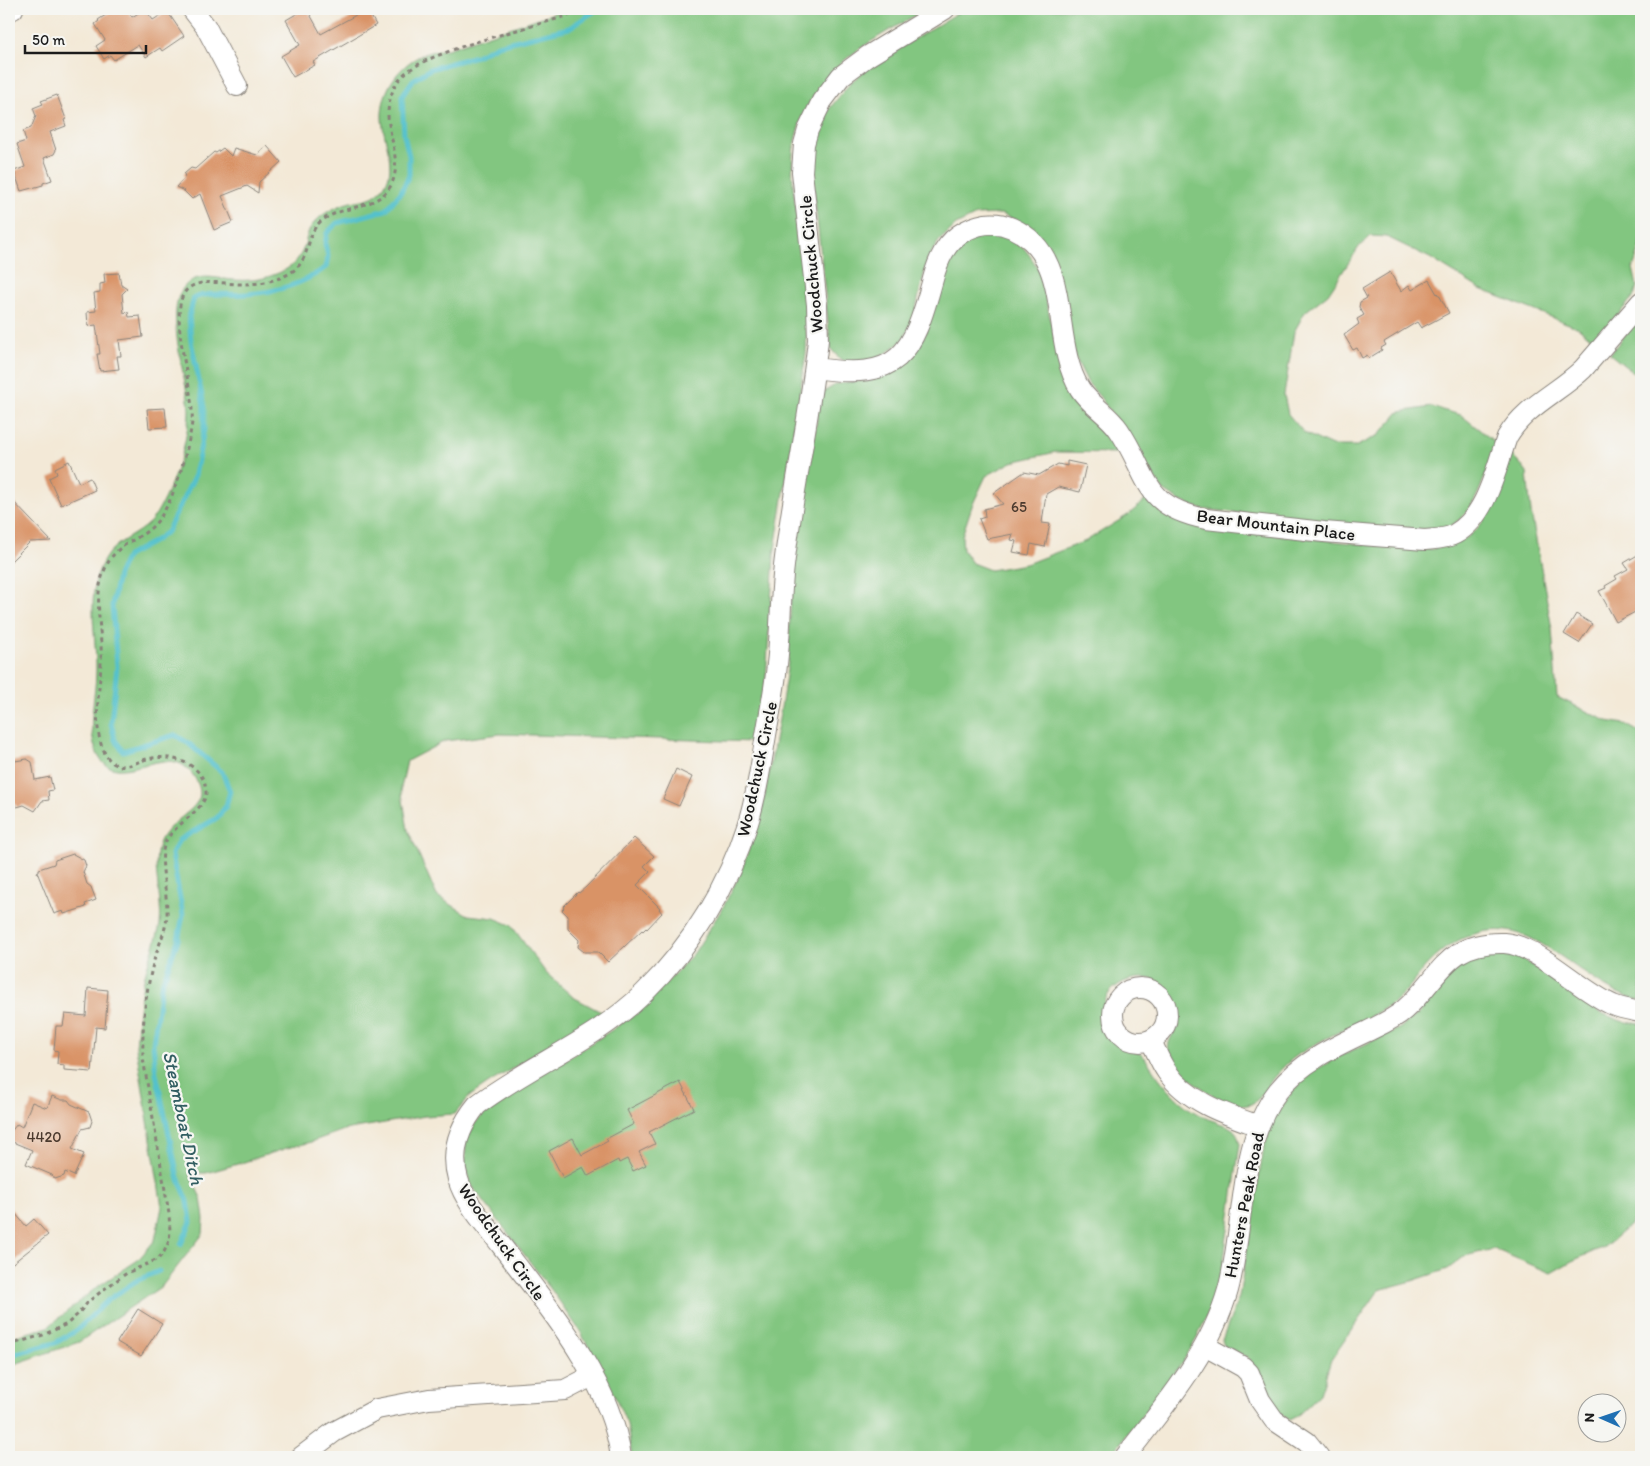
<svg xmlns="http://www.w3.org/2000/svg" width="1650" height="1466" viewBox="0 0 1650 1466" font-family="Itim,sans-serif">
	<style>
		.green { fill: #82c680; stroke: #4f714e }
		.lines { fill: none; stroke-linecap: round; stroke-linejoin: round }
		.stream { stroke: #54c1cc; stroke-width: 5 }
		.building { fill: #d99366 }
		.minor-casing { stroke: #88827a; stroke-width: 22 }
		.path { stroke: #88827a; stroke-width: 3; stroke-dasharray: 4 4; stroke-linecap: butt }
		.minor { stroke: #fff; stroke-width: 20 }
		.labels { text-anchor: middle; stroke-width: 4.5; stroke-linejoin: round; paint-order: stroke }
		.number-label { font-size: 15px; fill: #4b3a2e }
		.street-label { font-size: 18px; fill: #1c1c1c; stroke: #f6f6f2 }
		.water-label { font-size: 19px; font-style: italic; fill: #325e62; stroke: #f6f6f2 }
	</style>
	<rect width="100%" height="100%" fill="#f6f6f2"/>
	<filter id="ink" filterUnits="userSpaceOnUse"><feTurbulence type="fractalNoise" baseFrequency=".02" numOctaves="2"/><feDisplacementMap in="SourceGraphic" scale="10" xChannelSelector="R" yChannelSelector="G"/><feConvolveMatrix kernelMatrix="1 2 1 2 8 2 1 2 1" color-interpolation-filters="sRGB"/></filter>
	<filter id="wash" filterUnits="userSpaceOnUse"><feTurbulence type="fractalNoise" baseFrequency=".0096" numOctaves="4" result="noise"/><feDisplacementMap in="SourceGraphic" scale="20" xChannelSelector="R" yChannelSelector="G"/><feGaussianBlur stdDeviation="1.12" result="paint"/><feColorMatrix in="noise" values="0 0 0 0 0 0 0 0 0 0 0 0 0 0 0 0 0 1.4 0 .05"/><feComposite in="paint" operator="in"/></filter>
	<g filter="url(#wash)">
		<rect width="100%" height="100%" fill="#f3e9d7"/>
		<g class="green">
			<path d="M566 9H926C898 26 856 47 834 70 814 90 799 118 794 146 790 169 794 194 797 218 801 263 809 308 806 354L774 555 766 678 755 742 500 734 445 741 407 761 401 788 408 830 437 896 468 915 494 918 511 925 546 973 573 997 603 1013 489 1083 470 1096 455 1114 425 1116 344 1130 308 1143 287 1148 241 1163 206 1173H189L201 1198 204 1219 203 1234 162 1286 79 1342 9 1366V1338L48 1327 97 1287 138 1260 155 1240 162 1207 136 1047C138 1023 139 998 145 975 149 958 157 941 160 924 163 898 151 869 159 844 166 822 199 811 200 794 200 787 197 781 193 775 165 734 109 803 94 744 88 721 96 695 96 671 97 634 83 587 108 554 119 540 137 535 150 522 161 511 180 465 183 450 186 437 189 423 189 410 188 381 163 311 184 287 197 271 217 279 234 280 246 281 261 280 273 275 289 270 300 261 305 244 307 236 309 227 316 221 322 214 336 207 344 204 357 199 371 202 381 190 401 168 381 139 382 114 383 86 402 62 427 53 433 51 440 50 447 49Z"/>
			<path d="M964 9H1641V245L1633 268 1637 286 1634 296 1595 342 1579 328 1480 289 1430 258 1387 237 1371 236 1359 247 1328 294 1305 312 1294 332 1284 395 1288 414 1304 433 1332 446H1357L1379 435 1399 412 1431 407 1461 415 1496 443C1485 473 1476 522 1439 530 1434 531 1429 531 1424 532L1201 509 1180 501 1163 490 1100 397 1088 383 1078 363 1021 222 1001 214 976 215 956 225 939 241 928 258 912 324 901 342 886 353 869 361 851 363 840 359 831 349 812 172 815 141 830 108 851 82 873 64Z"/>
			<path d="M985 234C991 234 999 234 1005 235 1021 240 1032 258 1040 272L1062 373 1088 412 1106 430 1121 453 1056 452 1012 462 986 476 972 506 962 536 963 550 972 563 990 570 1026 564 1086 541 1128 515 1147 499C1165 518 1177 521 1202 527L1417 550C1486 549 1491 509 1510 454L1519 462 1527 473 1531 512 1552 629 1557 697 1607 721 1625 724 1641 733V1001C1597 991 1568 955 1528 937 1490 920 1450 938 1424 968 1414 980 1406 994 1393 1003 1363 1023 1329 1034 1299 1054 1290 1060 1282 1068 1275 1076 1267 1085 1262 1099 1251 1104 1230 1114 1175 1073 1169 1052 1166 1041 1174 1035 1176 1026 1180 1011 1174 994 1162 984 1147 973 1123 978 1111 991 1099 1003 1102 1026 1111 1039 1119 1050 1136 1049 1143 1056 1149 1062 1153 1071 1159 1078 1168 1090 1180 1103 1193 1111 1199 1115 1207 1119 1214 1121 1219 1124 1226 1124 1231 1128 1237 1131 1238 1138 1240 1144L1222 1272 1211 1306 1197 1338 1182 1363 1110 1457H632L627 1424 615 1396 580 1331 553 1292 472 1186 465 1165 466 1141 476 1122 493 1105 612 1030 643 1008 694 953 722 909 741 872 762 810 780 714 788 663 792 574 820 400 825 391 837 384 871 380 887 375 904 365 916 352 927 330 950 257 968 240Z"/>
			<path d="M1641 318V379L1610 354 1636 321Z"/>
			<path d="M1505 955 1523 959 1599 1012 1621 1021 1641 1024V1210L1630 1225 1604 1247 1572 1261 1551 1273 1494 1249 1465 1256 1448 1269 1412 1281 1379 1290 1331 1360 1320 1394 1297 1416 1289 1420 1275 1408 1256 1369 1247 1357 1224 1346 1222 1340 1239 1297 1264 1147 1274 1118 1291 1093 1312 1072 1338 1057 1400 1028 1418 1014 1451 975 1468 961 1484 956Z"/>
		</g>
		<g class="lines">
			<g class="stream">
				<path d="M181 1244 191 1222 188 1201 178 1177 156 1073 153 1044 161 987 178 940 183 915 172 854 179 840 217 818 226 806 230 791 222 772 188 743 175 735 123 751 115 740 111 723 117 667 112 605 118 575 127 556 153 542 167 532 195 475 204 429V406L191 341 189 316 194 298C212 291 229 296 247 294 276 292 304 284 326 267L328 256 325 244 327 233 337 223 386 210 401 192 409 175V156L404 135 402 96 413 80 430 69 476 56 498 45 569 28 598 9"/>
				<path d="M9 1355 55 1343 76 1331 108 1300 136 1281 159 1271"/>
			</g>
		</g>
		<g id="blocks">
			<g class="building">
				<path d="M115 9H126L132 17 145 9 153 20 167 11 184 36 162 51 160 48 146 57 138 45 114 60 110 55 104 59 96 46 105 40 95 24 99 21 98 20Z"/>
				<path d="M305 9H307L321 34 367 9 376 25 313 62 315 65 293 77 281 56 300 45 286 20Z"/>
				<path d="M57 95 66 119 64 120 66 126 50 132 56 150 54 154 44 158 52 180 43 183V185L21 191 14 171 25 167 17 144 26 141 23 131 31 128 36 116 33 108 43 104 41 101Z"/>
				<path d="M267 146 281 162 259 182 258 193 247 186 222 196 233 222 214 230 200 194 192 199 184 191 176 187 185 177 184 174 191 168 195 169 214 152 216 153 223 148 231 156 234 148 257 155Z"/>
				<path d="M1390 272 1401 291 1409 285 1412 290 1429 280 1437 294 1438 293 1449 313 1421 328 1417 322 1384 342 1386 345 1381 348 1382 350 1369 358 1367 355 1362 358 1357 348 1353 350 1344 335 1359 324 1357 319 1364 315 1359 307 1360 302 1367 298 1362 289Z"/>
				<path d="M119 273 121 285 127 289 122 294 124 313 128 312 129 317 140 316 143 337 119 340 121 356H117L119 369 100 371 97 354H100L96 325 88 326 87 312 96 311 94 293 100 292V284L105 283 104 274Z"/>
				<path d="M165 408 167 427 149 428 147 409Z"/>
				<path d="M69 461 79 483 90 478 95 490 61 505 49 478 57 474 55 468Z"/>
				<path d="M1067 461 1086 465 1080 492 1058 487 1046 494 1042 523 1050 524 1045 547 1031 544 1029 555 1013 552 1016 541 1011 540 1013 534 987 539 979 519 985 517 984 509 1003 504 994 493 1024 472 1039 475 1058 464 1067 466Z"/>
				<path d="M9 497 51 541 30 542 9 563Z"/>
				<path d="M1641 553V609L1616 622 1599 591 1606 588 1605 586 1617 579 1615 576 1628 569 1624 563Z"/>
				<path d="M1576 614 1592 624 1579 643 1564 634Z"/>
				<path d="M27 759 32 762 35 780 50 777 53 790 48 791 49 800 42 801 35 811 24 805 17 807 9 798V762Z"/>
				<path d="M676 769 692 777 679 806 663 799Z"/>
				<path d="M634 838 654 856 644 866 650 872 637 885 660 908 659 909 662 913 647 929 646 928 643 931 642 930 608 962 598 952H584L578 947 579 940 568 929V916L562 910 564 908 563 907 578 892 579 893 586 887Z"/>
				<path d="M73 854 84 860 86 866 83 872 87 884 91 887 96 900 85 904 86 907 64 914 63 911 54 914 37 872 39 871V869L54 864 55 860Z"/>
				<path d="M88 988 108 990 105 1028 96 1027 92 1072 64 1070V1065L57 1064 58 1051 54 1050 56 1026H63L65 1014 86 1016Z"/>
				<path d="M680 1082 694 1109 649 1132 655 1144 639 1152 646 1165 633 1171 627 1159 619 1163 618 1160 588 1176 583 1167 563 1178 549 1151 573 1138 582 1155 608 1141 606 1139 634 1124 627 1110Z"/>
				<path d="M52 1096 62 1100H68L71 1104 89 1112 92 1121 90 1127 82 1129 72 1149 84 1154 74 1176 65 1172 64 1176 55 1179 52 1175 26 1164 32 1150 10 1141 11 1137 9 1136V1134L17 1124 22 1127 32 1102 47 1108Z"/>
				<path d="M9 1206 26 1226 34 1219 48 1235 9 1266Z"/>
				<path d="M138 1309 162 1324 141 1356 117 1342Z"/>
			</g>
		</g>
	</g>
	<g filter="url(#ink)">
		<use href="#blocks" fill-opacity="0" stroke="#88827a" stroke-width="1"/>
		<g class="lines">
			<g class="minor-casing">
				<g id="minor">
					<path d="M192 9 206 27 237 86"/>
					<path d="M9 11 13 9"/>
					<path d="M815 368C900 381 912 356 933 279 938 260 946 241 965 231 980 223 996 221 1012 228 1075 256 1049 340 1080 389 1090 405 1108 414 1119 430 1150 476 1141 506 1206 519L1324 532 1425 540C1435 539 1446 539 1455 534 1487 516 1496 468 1507 437 1525 406 1558 393 1583 369L1641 302"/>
					<circle cx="1140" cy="1015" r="27"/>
					<path d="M1151 1041C1156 1051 1160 1062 1167 1072 1188 1102 1225 1114 1259 1126"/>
					<path d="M1205 1346 1243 1367 1249 1373 1260 1400 1274 1420 1307 1442 1319 1457"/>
					<path d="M301 1457 334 1432 377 1409 429 1399 565 1390 592 1376"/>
					<path d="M621 1457C611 1380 547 1305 501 1245 486 1225 465 1203 458 1179 450 1151 459 1127 477 1105 530 1065 596 1040 644 993 692 946 728 886 748 823 757 794 761 764 766 735 770 711 775 688 777 664 781 631 780 598 784 566 793 490 810 416 818 340L817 305 802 172 804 144 808 130 822 101 841 76 868 56 945 9"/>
					<path d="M1125 1457C1165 1405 1210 1354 1228 1290 1245 1228 1238 1142 1278 1091 1301 1062 1334 1047 1368 1031 1380 1025 1394 1019 1404 1010 1441 978 1445 941 1504 943 1536 944 1581 992 1613 1005 1622 1009 1631 1010 1641 1012"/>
				</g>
			</g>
			<path class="path" d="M9 1345 43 1335 67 1324 77 1315 89 1301 107 1287 127 1273 158 1259 164 1252 169 1241 170 1231 169 1214 143 1058C142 1027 145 995 153 964 157 948 166 932 167 915 168 895 158 860 165 843 173 824 205 811 206 793 206 765 175 755 152 758 141 759 128 769 117 765 104 760 99 741 98 728 96 706 100 684 101 663 103 632 92 597 105 569 116 542 136 543 153 526 171 509 184 464 189 439 191 430 193 420 192 411 191 382 171 320 183 295 193 275 226 285 244 284 259 284 279 281 293 271 311 258 306 234 320 222 340 205 376 210 390 187 403 165 389 138 388 115 388 101 393 85 403 75 418 62 437 56 455 49 492 36 530 27 567 16L578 9"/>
			<use href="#minor" class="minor"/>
		</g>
	</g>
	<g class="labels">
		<g class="number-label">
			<text x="1019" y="512">65</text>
			<text x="44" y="1142">4420</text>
		</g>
		<g class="street-label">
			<text transform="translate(811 264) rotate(-95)" y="6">Woodchuck Circle</text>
			<text transform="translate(1276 525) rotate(7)" y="6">Bear Mountain Place</text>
			<text transform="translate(757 769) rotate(-78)" y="6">Woodchuck Circle</text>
			<text transform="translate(1244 1205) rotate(-79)" y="6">Hunters Peak Road</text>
			<text transform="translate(502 1242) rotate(55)" y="6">Woodchuck Circle</text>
		</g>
		<g class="water-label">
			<text transform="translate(184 1118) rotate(78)" y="7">Steamboat Ditch</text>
		</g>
	</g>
	<rect width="1650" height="1466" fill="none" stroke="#f6f6f2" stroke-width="30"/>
	<g transform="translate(1602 1418) rotate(272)"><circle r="24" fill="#f6f6f2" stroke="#9f9f9c"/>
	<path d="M0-4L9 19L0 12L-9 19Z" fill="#1f6fb2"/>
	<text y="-8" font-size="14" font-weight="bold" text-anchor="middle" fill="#1c1c1c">N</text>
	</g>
	<path d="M25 45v8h121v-8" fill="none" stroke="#1c1c1c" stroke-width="2.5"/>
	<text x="32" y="45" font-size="15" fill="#1c1c1c" stroke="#f6f6f2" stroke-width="4" paint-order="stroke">50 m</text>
</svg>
